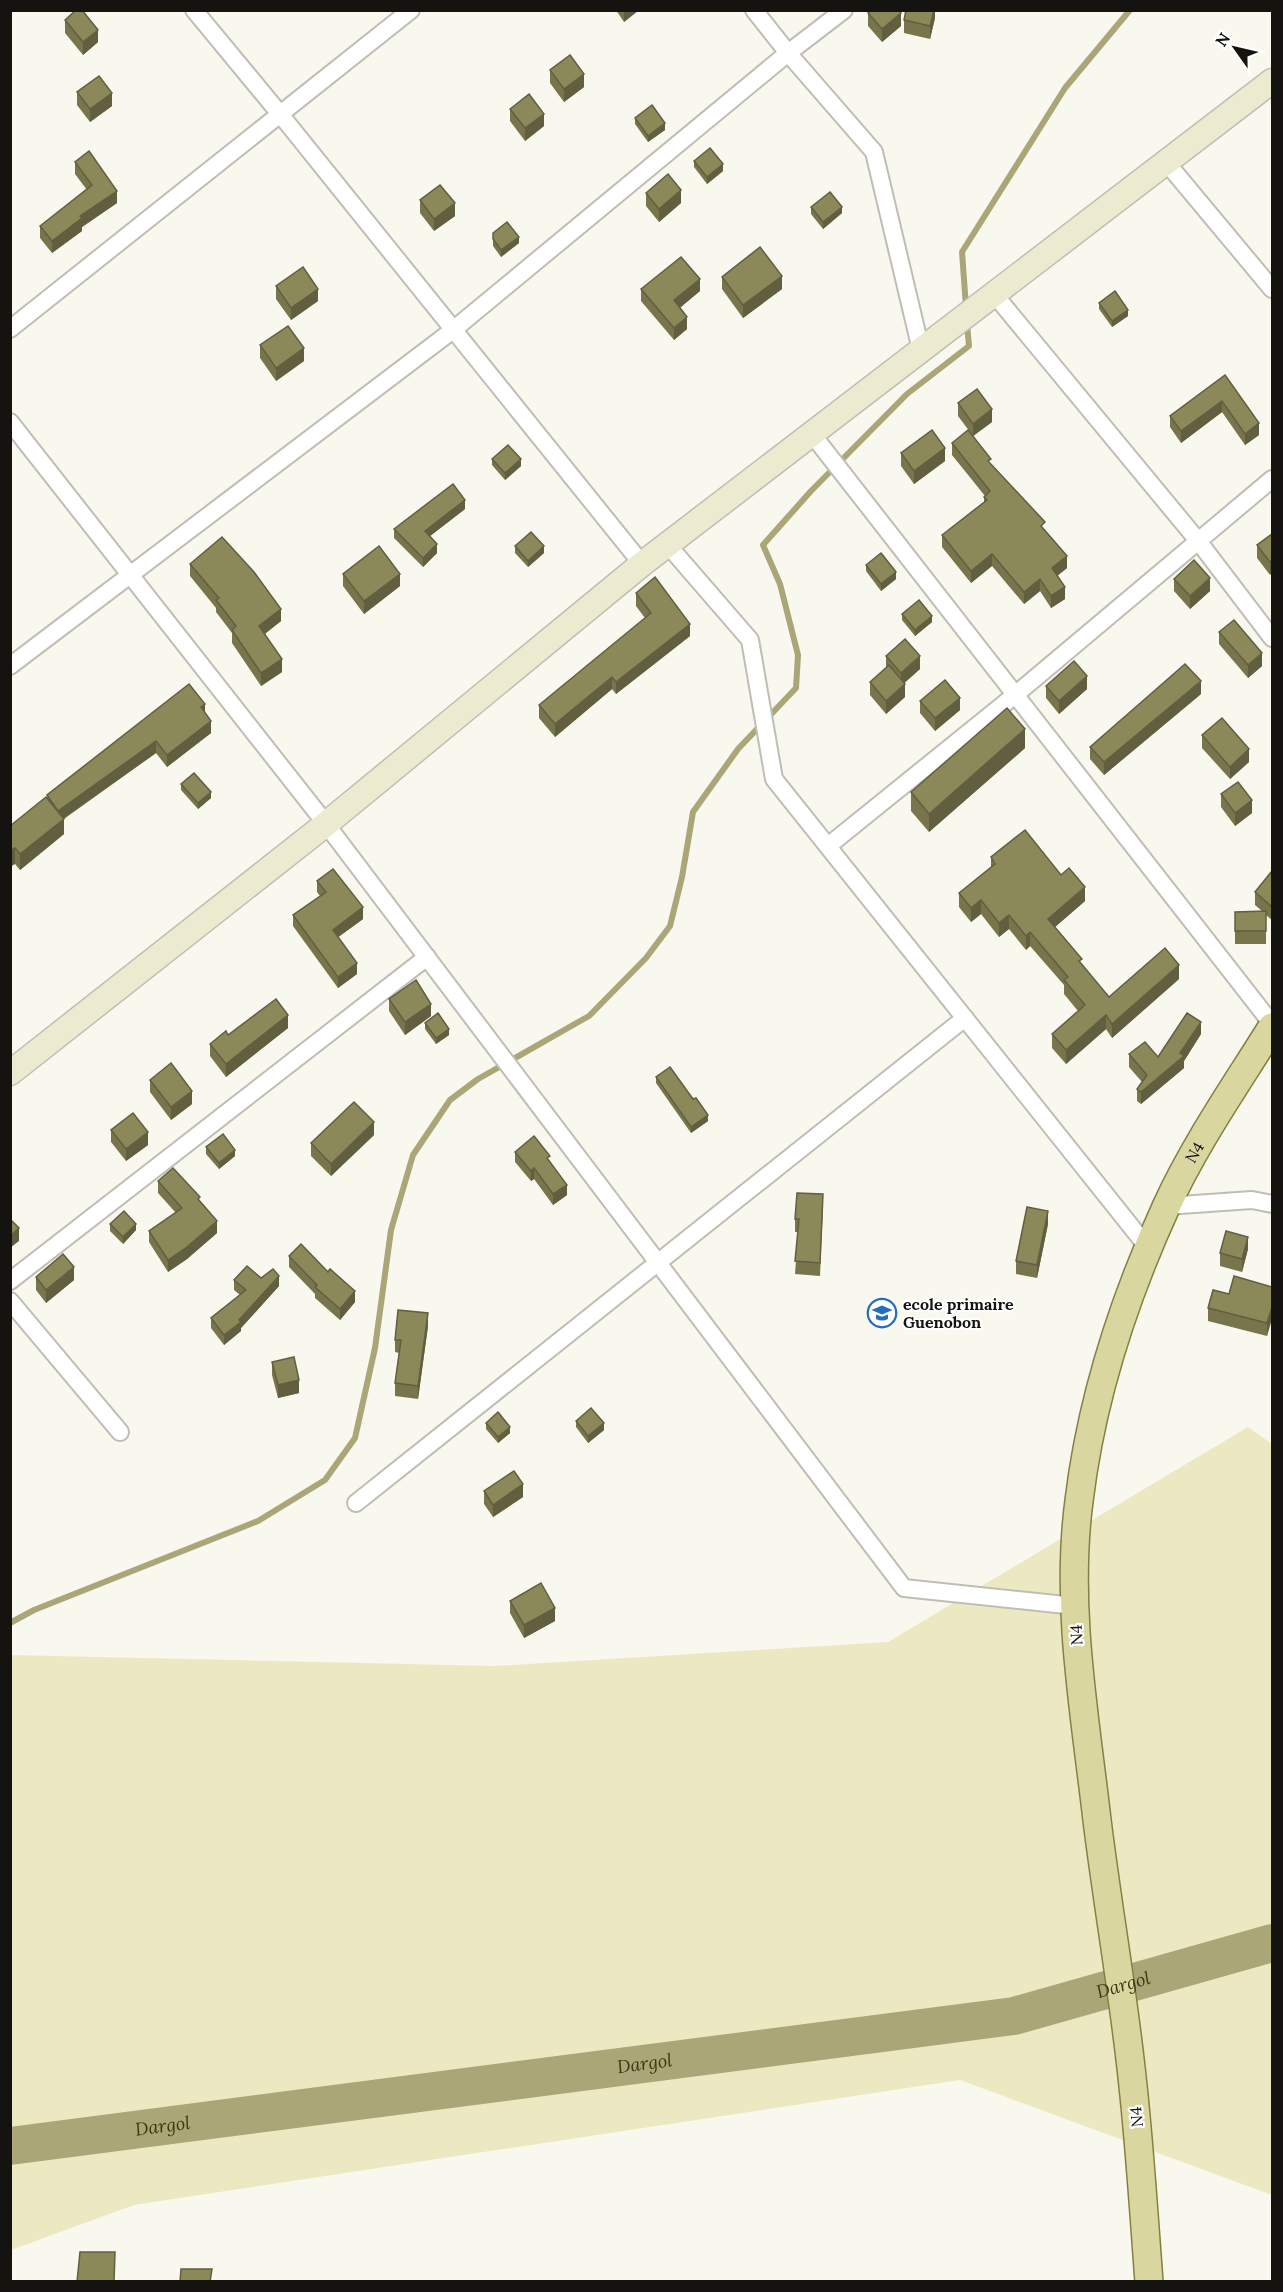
<svg xmlns="http://www.w3.org/2000/svg" width="1283" height="2292" viewBox="0 0 1283 2292" font-family="Lora,serif">
	<style>
		.green { fill: #ece9c2 }
		.lines { fill: none; stroke-linecap: round; stroke-linejoin: round }
		.stream { stroke: #aaa678; stroke-width: 6 }
		.river { stroke: #aaa678; stroke-width: 38 }
		.minor-casing { stroke: #bfbeb5; stroke-width: 20 }
		.secondary-casing { stroke: #bfbeb5; stroke-width: 27 }
		.primary-casing { stroke: #848043; stroke-width: 30 }
		.minor { stroke: #fff; stroke-width: 16 }
		.secondary { stroke: #eceacf; stroke-width: 24 }
		.primary { stroke: #dad69f; stroke-width: 27 }
		.wall { fill: #78754d }
		.shaded-wall { fill: #615f3f }
		.building { fill: #8b885a; stroke: #615f3f; stroke-width: 1.5 }
		.labels { text-anchor: middle; stroke-width: 4.5; stroke-linejoin: round; paint-order: stroke }
		.street-label { font-size: 16px; fill: #141310; stroke: #fff }
		.poi-label { font-size: 16px; font-weight: bold; fill: #141310; stroke: #fff; text-anchor: start }
		.water-label { font-size: 18px; font-style: italic; fill: #3a3711; stroke: #fff }
	</style>
	<rect width="100%" height="100%" fill="#f8f8ee"/>
	<path class="green" d="M1248 1427 1272 1444V2195L960 2080 134 2205 11 2250V1655L495 1666 888 1642Z"/>
	<g class="lines">
		<g class="stream">
			<path d="M966 307 962 252 1065 88 1130 10"/>
			<path d="M10 1623 34 1610 258 1521 325 1480 355 1438 375 1348 391 1230 413 1155 450 1100 478 1079 589 1016 646 958 670 926 682 877 693 812 738 749 796 688 798 655 780 584 763 545 811 491 907 394 969 346 967 324"/>
		</g>
		<path class="river" id="s1" d="M10 2146 1014 2016 1272 1943"/>
		<g class="minor-casing">
			<g id="minor">
				<path d="M194 10 280 114 642 564"/>
				<path d="M754 10 788 53 874 152 921 350"/>
				<path d="M1166 162 1272 289"/>
				<path d="M994 294 1199 542 1272 638"/>
				<path d="M10 329 411 10"/>
				<path d="M10 422 326 824 904 1588 1075 1606"/>
				<path d="M812 434 1272 1024"/>
				<path d="M667 544 750 640 774 779 1149 1249"/>
				<path d="M10 666 453 330 788 53 844 10"/>
				<path d="M828 846 1015 695 1272 479"/>
				<path d="M1166 1206 1252 1200 1272 1204"/>
				<path d="M10 1281 427 957"/>
				<path d="M10 1301 120 1432"/>
				<path d="M356 1503 965 1018"/>
			</g>
		</g>
		<g class="secondary-casing">
			<path id="secondary" d="M10 1073 326 824 642 564 1272 81"/>
		</g>
		<g class="primary-casing">
			<g id="primary">
				<path id="s2" d="M1149 2282C1144 2216 1140 2151 1133 2086 1124 1997 1108 1909 1097 1820 1085 1715 1065 1607 1079 1501 1091 1401 1124 1299 1166 1207 1194 1145 1236 1085 1272 1027"/>
			</g>
		</g>
		<use href="#minor" class="minor"/>
		<use href="#secondary" class="secondary"/>
		<use href="#primary" class="primary"/>
	</g>
	<g class="wall">
		<path d="M616 10H639L624 22Z"/>
		<path d="M935 10V18L930 39 904 33V20Z"/>
		<path d="M868 13 901 26 882 42 868 26Z"/>
		<path d="M65 20 98 42 83 55 65 33Z"/>
		<path d="M550 70 584 87 564 102 550 83Z"/>
		<path d="M77 92 112 106 90 122 77 105Z"/>
		<path d="M510 109 544 126 525 141 510 121Z"/>
		<path d="M635 118 665 130 648 142 635 124Z"/>
		<path d="M694 161 723 171 707 184 694 167Z"/>
		<path d="M75 162 117 203 82 227V231L52 253 40 238V226L87 190 75 174Z"/>
		<path d="M646 193 681 203 659 222 646 206Z"/>
		<path d="M420 200 455 216 434 231 420 213Z"/>
		<path d="M811 207 842 213 823 229 811 214Z"/>
		<path d="M493 233 519 243 501 257 493 246Z"/>
		<path d="M722 277 782 289 743 318 722 289Z"/>
		<path d="M276 286 318 301 291 320 276 299Z"/>
		<path d="M641 289 700 291 680 308 687 329 674 340 641 301Z"/>
		<path d="M1099 303 1128 316 1112 327 1099 309Z"/>
		<path d="M260 345 304 361 276 381 260 358Z"/>
		<path d="M1225 375 1259 435 1245 445 1222 412 1181 443 1170 427V416Z"/>
		<path d="M958 403 992 422 973 436 958 416Z"/>
		<path d="M952 443 991 464 1045 530 1067 568 1057 576 1065 599 1051 608 1040 591 1024 604 992 566 971 583 942 547V535L984 502V497L985 496 952 455Z"/>
		<path d="M901 453 945 461 914 484 901 466Z"/>
		<path d="M492 459 521 466 505 480 492 465Z"/>
		<path d="M465 509 430 536 437 553 423 567 394 538V529Z"/>
		<path d="M1272 534 1270 575 1257 558V545Z"/>
		<path d="M515 546 544 553 528 567 515 553Z"/>
		<path d="M190 564 281 621 265 634 282 672 261 686 232 643V633L216 612V608L190 576Z"/>
		<path d="M866 565 896 579 881 591 866 571Z"/>
		<path d="M343 574 400 586 364 614 343 586Z"/>
		<path d="M1174 579 1210 591 1190 609 1174 591Z"/>
		<path d="M636 593 690 636 616 694 612 689 555 737 539 718V705L645 618 636 606Z"/>
		<path d="M902 614 932 622 915 636 902 620Z"/>
		<path d="M1219 632 1262 666 1248 678 1219 644Z"/>
		<path d="M886 656 920 669 904 683 905 697 886 714 870 695V682L886 668Z"/>
		<path d="M1046 686 1087 689 1059 714 1046 698Z"/>
		<path d="M1201 694 1104 775 1090 759V747Z"/>
		<path d="M920 701 960 710 935 731 920 713Z"/>
		<path d="M205 713 211 733 167 767 156 753 64 819V834L20 870 15 864 10 826 47 798V795Z"/>
		<path d="M1202 735 1249 762 1230 779 1202 748Z"/>
		<path d="M1025 748 929 832 911 811V792Z"/>
		<path d="M181 784 211 798 198 809 181 790Z"/>
		<path d="M1221 794 1252 813 1235 826 1221 807Z"/>
		<path d="M991 857 1061 875 1085 901 1055 927 1082 964 1109 997 1179 979 1112 1038 1106 1029 1066 1064 1052 1048V1034L1078 1011 1064 994V985L1030 946 1026 950 1009 929 999 937 981 914 971 922 959 907V893L991 867Z"/>
		<path d="M1272 871V920L1266 915V944H1235V912L1262 911 1255 905V892Z"/>
		<path d="M317 881 363 919 338 937 357 974 338 988 293 926V915L320 896 317 892Z"/>
		<path d="M389 999 431 1016 405 1035 389 1011Z"/>
		<path d="M425 1023 449 1035 436 1044 425 1029Z"/>
		<path d="M288 1028 226 1077 210 1056V1044L228 1035Z"/>
		<path d="M1201 1034 1184 1061V1068L1141 1104 1137 1101V1089L1142 1082 1129 1067V1054L1158 1057Z"/>
		<path d="M656 1077 693 1099 708 1121 691 1133 656 1083Z"/>
		<path d="M150 1080 192 1104 171 1120 150 1092Z"/>
		<path d="M111 1130 148 1145 126 1161 111 1142Z"/>
		<path d="M374 1135 331 1176 311 1156V1143Z"/>
		<path d="M206 1147 235 1156 219 1169 206 1154Z"/>
		<path d="M515 1152 550 1161 567 1195 553 1205 534 1179 531 1181 515 1162Z"/>
		<path d="M158 1181 200 1202 217 1233 187 1259 168 1272 149 1242V1231L176 1213 158 1193Z"/>
		<path d="M823 1207 820 1276 795 1274 798 1232H795V1219Z"/>
		<path d="M110 1224 136 1230 123 1244 110 1231Z"/>
		<path d="M1048 1224 1037 1278 1016 1274V1261Z"/>
		<path d="M1248 1249 1242 1272 1220 1266V1253Z"/>
		<path d="M289 1256 355 1302 340 1320 315 1298V1294L289 1267Z"/>
		<path d="M36 1277 74 1280 46 1303 36 1290Z"/>
		<path d="M261 1278 279 1286 241 1328V1331L224 1345 211 1328V1318L240 1295 234 1290V1280Z"/>
		<path d="M1272 1287 1267 1336 1208 1321V1308L1229 1294Z"/>
		<path d="M428 1326 418 1399 395 1396V1383L399 1353 395 1352V1340Z"/>
		<path d="M272 1362 299 1393 278 1398 272 1375Z"/>
		<path d="M576 1421 604 1430 588 1443 576 1427Z"/>
		<path d="M486 1423 510 1433 498 1443 486 1429Z"/>
		<path d="M484 1491 523 1497 493 1517 484 1504Z"/>
		<path d="M510 1601 555 1621 524 1638 510 1613Z"/>
	</g>
	<g class="shaded-wall">
		<path d="M624 10H639L624 22Z"/>
		<path d="M934 10H935V18L930 39V26Z"/>
		<path d="M901 13V26L882 42V29Z"/>
		<path d="M98 30V42L83 55V42Z"/>
		<path d="M584 74V87L564 102V89Z"/>
		<path d="M112 93V106L90 122V109Z"/>
		<path d="M544 114V126L525 141V128Z"/>
		<path d="M665 123V130L648 142V136Z"/>
		<path d="M723 164V171L707 184V177Z"/>
		<path d="M681 190V203L659 222V209Z"/>
		<path d="M117 191V203L82 227V231L52 253V241L80 216Z"/>
		<path d="M455 203V216L434 231V219Z"/>
		<path d="M842 207V213L823 229V222Z"/>
		<path d="M519 237V243L501 257V250Z"/>
		<path d="M782 276V289L743 318V305Z"/>
		<path d="M700 279V291L674 312V300Z"/>
		<path d="M318 289V301L291 320V308Z"/>
		<path d="M1128 310V316L1112 327V321Z"/>
		<path d="M687 317V329L674 340V328Z"/>
		<path d="M304 348V361L276 381V368Z"/>
		<path d="M1222 401V412L1181 443V431Z"/>
		<path d="M992 409V422L973 436V424Z"/>
		<path d="M1259 423V435L1245 445V434Z"/>
		<path d="M945 448V461L914 484V471Z"/>
		<path d="M521 459V466L505 480V473Z"/>
		<path d="M465 500V509L425 540V531Z"/>
		<path d="M437 544V553L423 567V558Z"/>
		<path d="M544 546V553L528 567V561Z"/>
		<path d="M992 554V566L971 583V571Z"/>
		<path d="M1067 556V568L1052 580V568Z"/>
		<path d="M1272 560V573L1270 575V562Z"/>
		<path d="M896 572V579L881 591V584Z"/>
		<path d="M400 574V586L364 614V601Z"/>
		<path d="M1210 578V591L1190 609V596Z"/>
		<path d="M1040 579V591L1024 604V592Z"/>
		<path d="M1065 587V599L1051 608V596Z"/>
		<path d="M281 609V621L259 638V626Z"/>
		<path d="M932 616V622L915 636V630Z"/>
		<path d="M690 624V636L616 694V682Z"/>
		<path d="M1262 653V666L1248 678V665Z"/>
		<path d="M920 656V669L901 686V673Z"/>
		<path d="M282 659V672L261 686V673Z"/>
		<path d="M1087 676V689L1059 714V701Z"/>
		<path d="M612 677V689L555 737V724Z"/>
		<path d="M1201 681V694L1104 775V762Z"/>
		<path d="M905 684V697L886 714V701Z"/>
		<path d="M960 698V710L935 731V718Z"/>
		<path d="M205 704V716L201 707Z"/>
		<path d="M211 721V733L167 767V755Z"/>
		<path d="M1025 729V748L929 832V814Z"/>
		<path d="M156 741V753L58 822V811Z"/>
		<path d="M1249 749V762L1230 779V767Z"/>
		<path d="M211 792V798L198 809V803Z"/>
		<path d="M1252 800V813L1235 826V813Z"/>
		<path d="M64 819V834L20 870V854Z"/>
		<path d="M15 848V864L10 867V851Z"/>
		<path d="M1085 887V901L1048 933V919Z"/>
		<path d="M981 900V914L971 922V908Z"/>
		<path d="M363 907V919L333 941V930Z"/>
		<path d="M1009 915V929L999 937V923Z"/>
		<path d="M1030 932V946L1026 950V936Z"/>
		<path d="M357 963V974L338 988V977Z"/>
		<path d="M1179 965V979L1112 1038V1024Z"/>
		<path d="M431 1004V1016L405 1035V1022Z"/>
		<path d="M288 1015V1028L226 1077V1064Z"/>
		<path d="M1106 1015V1029L1066 1064V1050Z"/>
		<path d="M1201 1022V1034L1184 1061V1068L1141 1104V1092L1180 1053Z"/>
		<path d="M449 1029V1035L436 1044V1038Z"/>
		<path d="M192 1091V1104L171 1120V1107Z"/>
		<path d="M708 1115V1121L691 1133V1127Z"/>
		<path d="M374 1122V1135L331 1176V1164Z"/>
		<path d="M148 1132V1145L126 1161V1149Z"/>
		<path d="M235 1150V1156L219 1169V1163Z"/>
		<path d="M534 1168V1179L531 1181V1171Z"/>
		<path d="M567 1185V1195L553 1205V1194Z"/>
		<path d="M1048 1211V1224L1037 1278V1265Z"/>
		<path d="M217 1221V1233L187 1259 168 1272V1260Z"/>
		<path d="M136 1224V1230L123 1244V1237Z"/>
		<path d="M19 1228V1241L10 1248V1236Z"/>
		<path d="M1248 1237V1249L1242 1272V1259Z"/>
		<path d="M74 1267V1280L46 1303V1290Z"/>
		<path d="M279 1276V1286L241 1328V1331L224 1345V1335Z"/>
		<path d="M355 1291V1302L340 1320V1309Z"/>
		<path d="M1272 1307V1319L1267 1336V1323Z"/>
		<path d="M428 1313V1326L418 1399V1386Z"/>
		<path d="M299 1380V1393L278 1398V1385Z"/>
		<path d="M604 1423V1430L588 1443V1436Z"/>
		<path d="M510 1427V1433L498 1443V1437Z"/>
		<path d="M523 1484V1497L493 1517V1505Z"/>
		<path d="M555 1608V1621L524 1638V1625Z"/>
	</g>
	<g class="building">
		<path d="M76 10H82L98 30 83 42 65 20Z"/>
		<path d="M871 10H899L901 13 882 29 868 13Z"/>
		<path d="M906 10H934L930 26 904 20Z"/>
		<path d="M570 55 584 74 564 89 550 70Z"/>
		<path d="M99 76 112 93 90 109 77 92Z"/>
		<path d="M529 94 544 114 525 128 510 109Z"/>
		<path d="M652 105 665 123 648 136 635 118Z"/>
		<path d="M710 148 723 164 707 177 694 161Z"/>
		<path d="M89 151 117 191 80 216 82 218 52 241 40 226 92 185 75 162Z"/>
		<path d="M668 174 681 190 659 209 646 193Z"/>
		<path d="M440 185 455 203 434 219 420 200Z"/>
		<path d="M830 192 842 207 823 222 811 207Z"/>
		<path d="M507 222 519 237 501 250 493 239V233Z"/>
		<path d="M760 247 782 276 743 305 722 277Z"/>
		<path d="M681 257 700 279 674 300 687 317 674 328 641 289Z"/>
		<path d="M303 267 318 289 291 308 276 286Z"/>
		<path d="M1115 291 1128 310 1112 321 1099 303Z"/>
		<path d="M288 326 304 348 276 368 260 345Z"/>
		<path d="M1225 375 1259 423 1245 434 1222 401 1181 431 1170 416Z"/>
		<path d="M977 389 992 409 973 424 958 403Z"/>
		<path d="M932 430 945 448 914 471 901 453Z"/>
		<path d="M968 430 991 459 988 461 1045 522 1041 526 1067 556 1052 568 1065 587 1051 596 1040 579 1024 592 992 554 971 571 942 535 987 500 984 497 990 491 952 443Z"/>
		<path d="M508 445 521 459 505 473 492 459Z"/>
		<path d="M453 484 465 500 425 531 437 544 423 558 394 529Z"/>
		<path d="M531 532 544 546 528 561 515 546Z"/>
		<path d="M1272 534V560L1270 562 1257 545Z"/>
		<path d="M222 537 254 572 281 609 259 626 282 659 261 673 232 630 236 626 216 600 219 598 190 564Z"/>
		<path d="M379 546 400 574 364 601 343 574Z"/>
		<path d="M881 553 896 572 881 584 866 565Z"/>
		<path d="M1194 560 1210 578 1190 596 1174 579Z"/>
		<path d="M655 577 690 624 616 682 612 677 555 724 539 705 651 613 636 593Z"/>
		<path d="M919 600 932 616 915 630 902 614Z"/>
		<path d="M1234 620 1262 653 1248 665 1219 632Z"/>
		<path d="M905 639 920 656 901 673 886 656Z"/>
		<path d="M1074 661 1087 676 1059 701 1046 686Z"/>
		<path d="M1185 664 1201 681 1104 762 1090 747Z"/>
		<path d="M889 665 905 684 886 701 870 682Z"/>
		<path d="M945 680 960 698 935 718 920 701Z"/>
		<path d="M189 684 205 704 201 707 211 721 167 755 156 741 58 811 47 795Z"/>
		<path d="M1007 708 1025 729 929 814 911 792Z"/>
		<path d="M1222 718 1249 749 1230 767 1202 735Z"/>
		<path d="M194 773 211 792 198 803 181 784Z"/>
		<path d="M1238 782 1252 800 1235 813 1221 794Z"/>
		<path d="M46 797 64 819 20 854 15 848 10 851V826Z"/>
		<path d="M1025 830 1061 875 1069 868 1085 887 1048 919 1082 959 1079 961 1109 997 1165 948 1179 965 1112 1024 1106 1015 1066 1050 1052 1034 1085 1005 1064 980 1068 977 1030 932 1026 936 1009 915 999 923 981 900 971 908 959 893 995 864 991 857Z"/>
		<path d="M333 869 363 907 333 930 357 963 338 977 293 915 326 892 317 881Z"/>
		<path d="M1272 871V907L1255 892Z"/>
		<path d="M1266 911V931H1235V912Z"/>
		<path d="M416 980 431 1004 405 1022 389 999Z"/>
		<path d="M276 999 288 1015 226 1064 210 1044 226 1031 228 1035Z"/>
		<path d="M438 1013 449 1029 436 1038 425 1023Z"/>
		<path d="M1187 1013 1201 1022 1180 1053 1184 1056 1141 1092 1137 1089 1147 1075 1129 1054 1145 1042 1158 1057Z"/>
		<path d="M171 1063 192 1091 171 1107 150 1080Z"/>
		<path d="M670 1067 693 1099 696 1098 708 1115 691 1127 656 1077Z"/>
		<path d="M354 1102 374 1122 331 1164 311 1143Z"/>
		<path d="M133 1113 148 1132 126 1149 111 1130Z"/>
		<path d="M223 1134 235 1150 219 1163 206 1147Z"/>
		<path d="M534 1136 550 1156 547 1158 567 1185 553 1194 534 1168 531 1171 515 1152Z"/>
		<path d="M173 1168 200 1197 198 1199 217 1221 187 1247 168 1260 149 1231 182 1208 158 1181Z"/>
		<path d="M797 1193 823 1194 820 1263 795 1261 799 1219H795Z"/>
		<path d="M1027 1207 1048 1211 1037 1265 1016 1261Z"/>
		<path d="M124 1211 136 1224 123 1237 110 1224Z"/>
		<path d="M10 1219 19 1228 10 1236Z"/>
		<path d="M1226 1231 1248 1237 1242 1259 1220 1253Z"/>
		<path d="M301 1244 328 1272 330 1269 355 1291 340 1309 315 1287 317 1285 289 1256Z"/>
		<path d="M63 1254 74 1267 46 1290 36 1277Z"/>
		<path d="M247 1266 261 1278 273 1269 279 1276 239 1320 241 1322 224 1335 211 1318 246 1290 234 1280Z"/>
		<path d="M1234 1276 1272 1287V1307L1267 1323 1208 1308 1213 1290 1229 1294Z"/>
		<path d="M398 1310 428 1313 418 1386 395 1383 401 1340H395Z"/>
		<path d="M294 1357 299 1380 278 1385 272 1362Z"/>
		<path d="M591 1408 604 1423 588 1436 576 1421Z"/>
		<path d="M498 1412 510 1427 498 1437 486 1423Z"/>
		<path d="M514 1471 523 1484 493 1505 484 1491Z"/>
		<path d="M541 1583 555 1608 524 1625 510 1601Z"/>
		<path d="M80 2252H115L114 2282H77Z"/>
		<path d="M181 2269H212L210 2282H180Z"/>
	</g>
	<defs>
		<g id="school-ring" transform="scale(1.5)"><circle r="9.5" fill="#fff" stroke="#266dbd" stroke-width="1.5"/><path d="M0-5L7-2L0 1L-7-2ZM-4 1L0 2.5L4 1V4Q0 6-4 4Z" fill="#266dbd"/></g>
	</defs>
	<g fill-rule="evenodd">
		<use href="#school-ring" x="882" y="1313"/>
	</g>
	<g class="labels">
		<g class="street-label">
			<text dy="6" stroke="none"><textPath href="#s2" startOffset="1155">N4</textPath></text>
			<text transform="translate(1076 1635) rotate(-93)" y="6">N4</text>
			<text transform="translate(1136 2117) rotate(-95)" y="6">N4</text>
		</g>
		<g class="poi-label">
			<text x="903" y="1310">ecole primaire<tspan x="903" dy="18">Guenobon</tspan></text>
		</g>
		<g class="water-label">
			<text dy="6" stroke="none"><textPath href="#s1" startOffset="1126">Dargol</textPath></text>
			<text dy="6" stroke="none"><textPath href="#s1" startOffset="640">Dargol</textPath></text>
			<text dy="6" stroke="none"><textPath href="#s1" startOffset="154">Dargol</textPath></text>
		</g>
	</g>
	<rect width="1283" height="2292" fill="none" stroke="#141310" stroke-width="24"/>
	<g transform="translate(1235 48) rotate(304)" stroke="#ffffff" stroke-width="4.5" paint-order="stroke">
	<path d="M0-4.5L10 22L0 15L-10 22Z" fill="#141310"/>
	<text y="-9" font-size="16" font-weight="bold" text-anchor="middle" fill="#141310">N</text>
	</g>
</svg>
